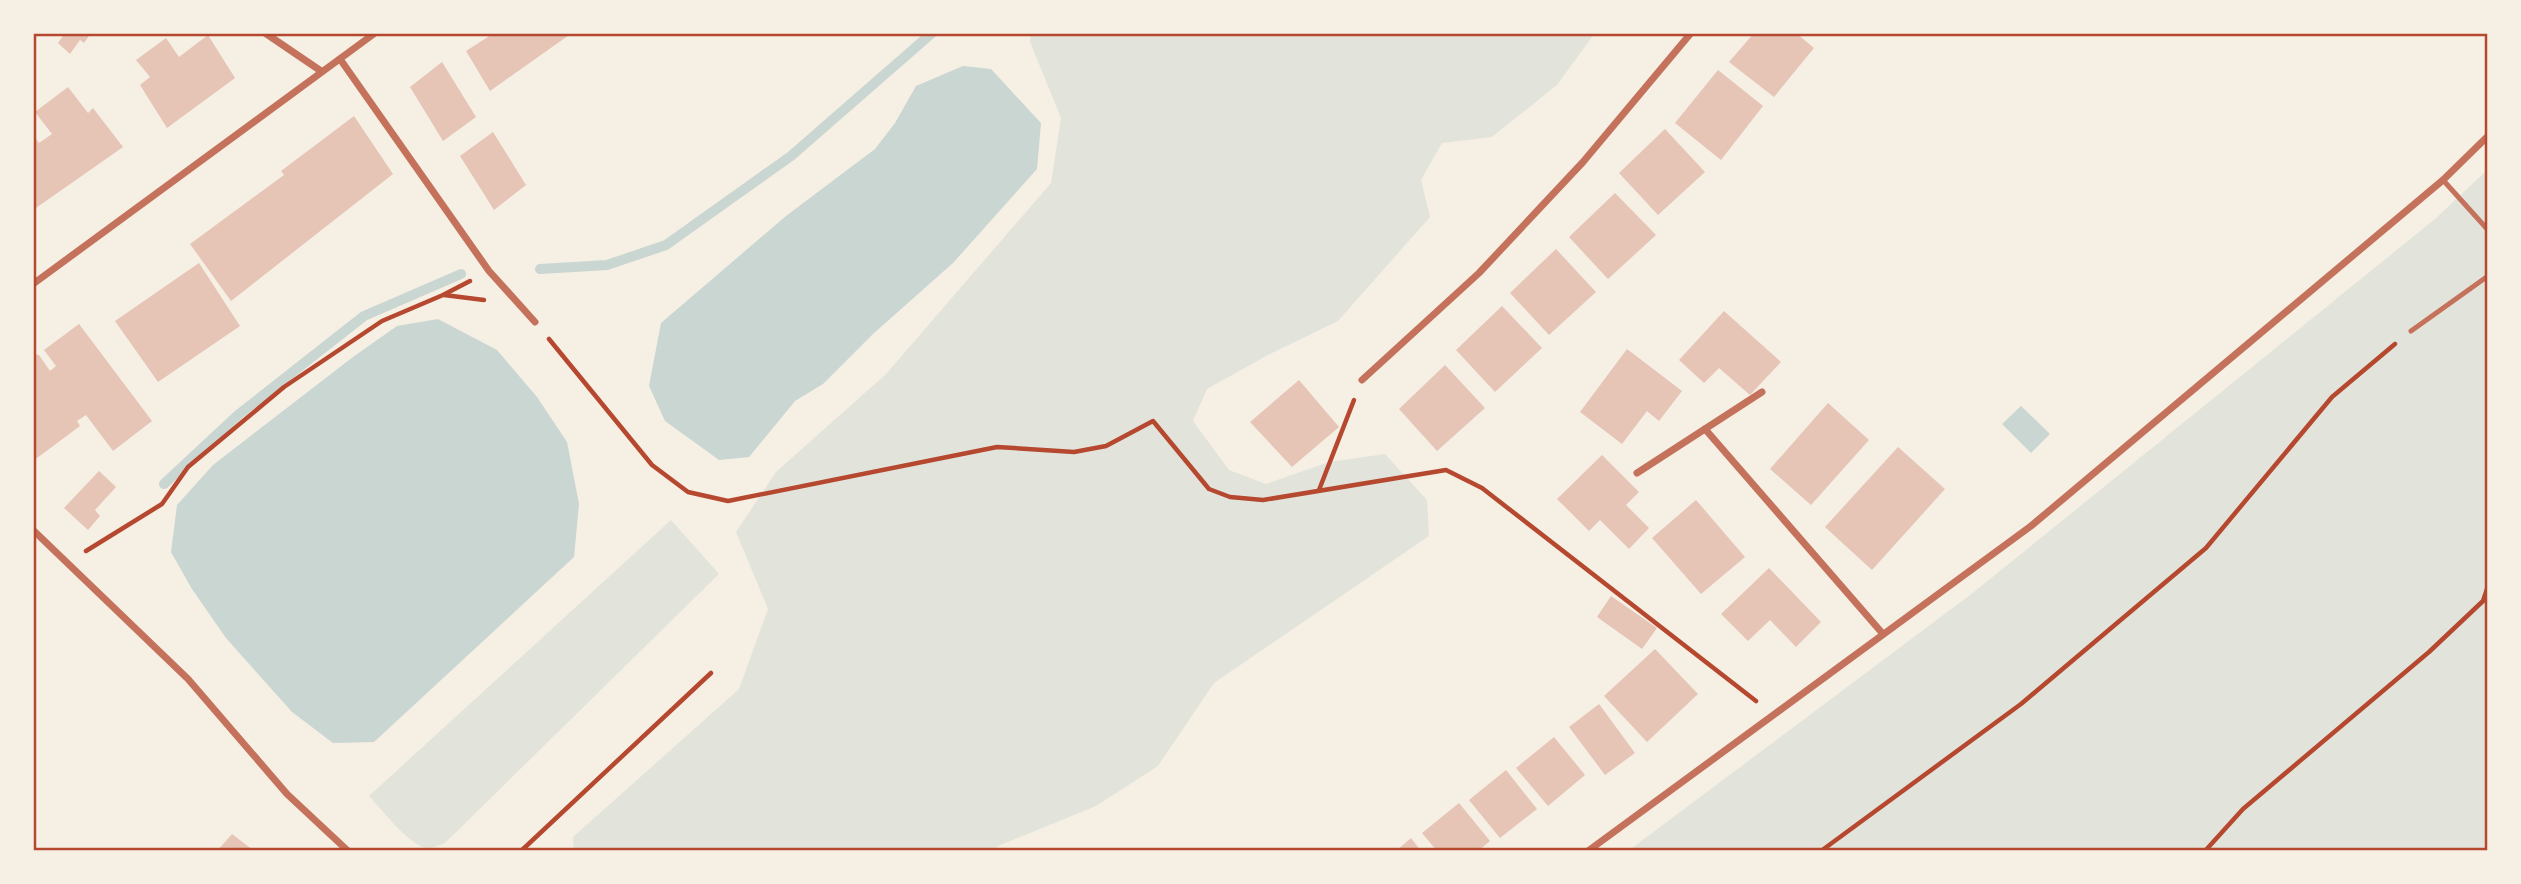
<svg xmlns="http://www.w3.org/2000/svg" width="2521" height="884" viewBox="0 0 2521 884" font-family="'Asap Condensed',sans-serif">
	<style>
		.green { fill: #e2e4dc }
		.water { fill: #c9d6d2 }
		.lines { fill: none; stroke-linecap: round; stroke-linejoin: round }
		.stream { stroke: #c9d6d2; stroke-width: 10 }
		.building { fill: #e6c5b7 }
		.path { stroke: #b5482f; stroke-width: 4.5 }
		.service { stroke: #c5725c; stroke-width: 5 }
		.minor { stroke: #c5725c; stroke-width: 7 }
		.neatline { fill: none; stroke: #b5482f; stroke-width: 2.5 }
	</style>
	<rect width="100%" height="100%" fill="#f6efe4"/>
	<g class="green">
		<path d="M1031 33H1595L1557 85 1492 137 1442 143 1421 180 1430 217 1338 321 1268 355 1207 389 1193 421 1229 470 1266 484 1329 462 1385 454 1427 500 1429 536 1214 683 1158 766 1096 806 998 846 991 851H574L573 837 739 689 768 609 736 532 776 472 886 374 1051 183 1061 118 1030 42Z"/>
		<path d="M2488 169V851H1628L1974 592 2435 219Z"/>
		<path d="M671 520 719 574 445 843C438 846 431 849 423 847 406 841 382 810 369 796Z"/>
	</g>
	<g class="water">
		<path d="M963 66 991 69 1041 123 1037 169 953 263 873 334 823 384 795 401 749 457 719 460 665 421 649 386 661 323 786 216 875 149 895 123 916 86Z"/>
		<path d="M438 319 497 350 537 397 567 442 579 504 574 557 374 742 333 743 292 712 226 638 192 589 171 552 177 505 213 465 353 357 397 326Z"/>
		<path d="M2021 406 2050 434 2031 453 2002 424Z"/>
	</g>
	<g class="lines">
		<g class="stream">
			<path d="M540 269 607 265 666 245 791 156 932 33"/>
			<path d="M164 484 238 415 364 316 461 274"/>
		</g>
	</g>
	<g class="building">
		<path d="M65 33H91L84 43 80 40 70 54 58 43Z"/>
		<path d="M494 33H572L490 91 466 51Z"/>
		<path d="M1754 33H1796L1814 48 1774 97 1729 62Z"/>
		<path d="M208 35 235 78 167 128 140 85 150 77 136 60 166 38 179 57Z"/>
		<path d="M442 62 476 117 443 141 410 87Z"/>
		<path d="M1718 70 1763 106 1721 160 1675 123Z"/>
		<path d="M68 87 88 113 93 108 123 147 33 210V135L39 143 52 134 35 112Z"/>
		<path d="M354 116 393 174 231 301 190 244 284 175 281 171Z"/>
		<path d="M1665 129 1705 172 1658 215 1619 173Z"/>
		<path d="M493 132 526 185 494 210 460 156Z"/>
		<path d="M1615 193 1656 235 1608 279 1569 237Z"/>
		<path d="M1556 249 1596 292 1549 335 1510 293Z"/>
		<path d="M199 263 240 326 158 382 115 321Z"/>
		<path d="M1502 306 1542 348 1495 392 1456 350Z"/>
		<path d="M1724 311 1781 362 1750 395 1719 368 1704 383 1679 360Z"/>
		<path d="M79 324 152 421 113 451 86 415 77 421 80 426 33 461V354L39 355 50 371 56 366 44 350Z"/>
		<path d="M1627 349 1682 391 1659 421 1647 411 1622 444 1580 412Z"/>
		<path d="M1445 365 1485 408 1437 451 1399 409Z"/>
		<path d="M1299 380 1339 427 1292 467 1250 422Z"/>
		<path d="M1828 403 1869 440 1811 505 1770 469Z"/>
		<path d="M1898 447 1945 489 1872 570 1825 527Z"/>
		<path d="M1602 455 1639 492 1626 505 1649 528 1629 549 1600 520 1589 531 1557 499Z"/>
		<path d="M99 471 116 487 95 510 100 516 88 530 64 508Z"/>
		<path d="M1696 500 1745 557 1701 594 1652 538Z"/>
		<path d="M1769 568 1821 622 1796 647 1770 620 1748 641 1721 614Z"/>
		<path d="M1611 596 1657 628 1642 649 1597 617Z"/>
		<path d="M1655 649 1698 694 1647 742 1604 696Z"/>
		<path d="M1599 704 1635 753 1605 775 1569 727Z"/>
		<path d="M1554 737 1585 775 1548 806 1516 768Z"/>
		<path d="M1506 770 1537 809 1500 838 1469 800Z"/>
		<path d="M1459 803 1490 841 1478 851H1437L1422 833Z"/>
		<path d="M232 834 254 851H217Z"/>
		<path d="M1411 838 1421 851H1396Z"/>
	</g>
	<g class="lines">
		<g class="path">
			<path d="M444 295 484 300"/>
			<path d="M549 339 652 465 688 492 728 501 997 447 1074 452 1106 446 1153 421 1209 489 1230 497 1263 500 1446 470 1482 488 1756 701"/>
			<path d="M1319 490 1354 400"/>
			<path d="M86 551 162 504 188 467 284 387 382 321 443 295 470 281"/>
			<path d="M521 851 711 673"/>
			<path d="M1821 851 2021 704 2206 548 2332 397 2395 344"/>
			<path d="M2205 851 2243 809 2429 652 2483 601 2488 586"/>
		</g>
		<g class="service">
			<path d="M2443 180 2488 230"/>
			<path d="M2411 331 2488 276"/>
		</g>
		<g class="minor">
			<path d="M265 33 321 71"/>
			<path d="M340 59 489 271 535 322"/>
			<path d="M33 284 375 33"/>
			<path d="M1362 380 1479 273 1583 162 1691 33"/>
			<path d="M1705 429 1883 634"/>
			<path d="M1637 473 1762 392"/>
			<path d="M33 530 188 679 287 794 348 851"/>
			<path d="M1588 851 2031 526 2443 180 2488 136"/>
		</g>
	</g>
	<rect width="2521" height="884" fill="none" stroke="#f6efe4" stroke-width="70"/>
	<rect x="35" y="35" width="2451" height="814" class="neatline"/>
</svg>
